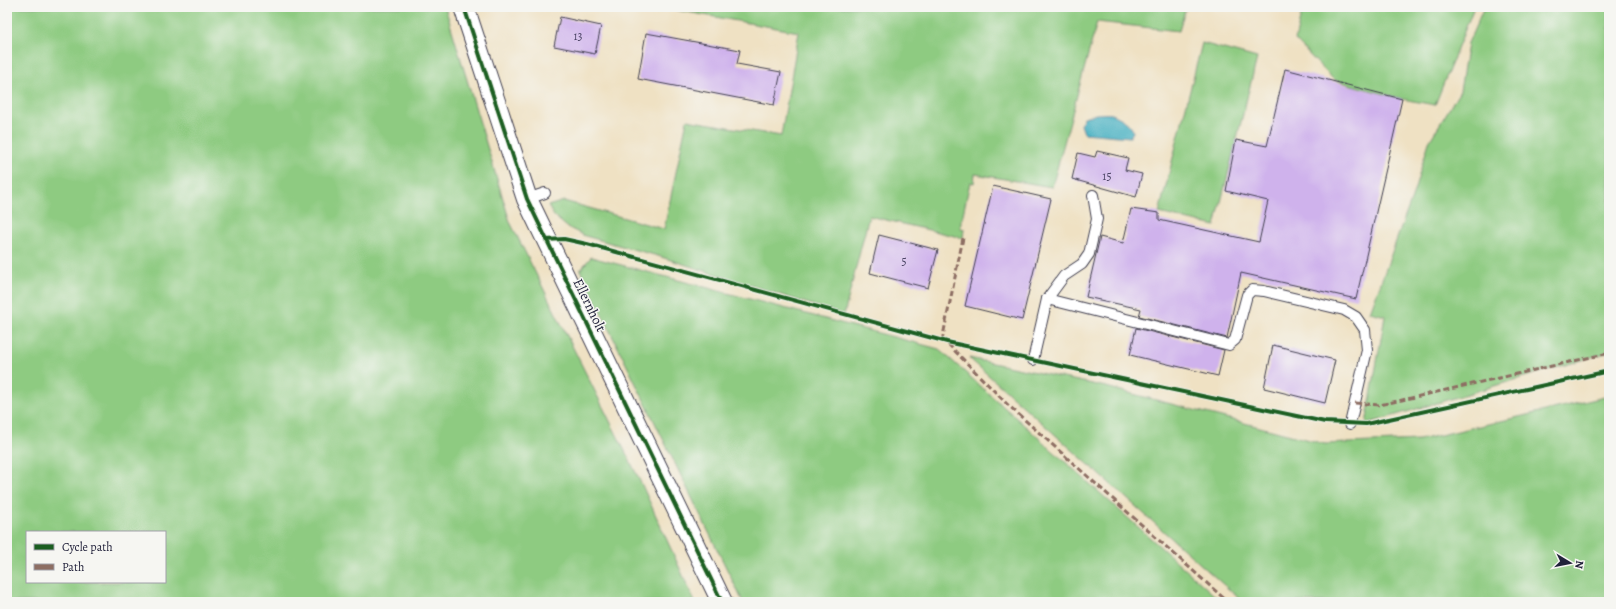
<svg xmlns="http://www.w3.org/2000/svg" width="1616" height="609" viewBox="0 0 1616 609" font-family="Alegreya,serif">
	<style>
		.green { fill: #8ecb81; stroke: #58765e; fill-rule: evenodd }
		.water { fill: #41adc0; stroke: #32687e }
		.building { fill: #cfb2ec }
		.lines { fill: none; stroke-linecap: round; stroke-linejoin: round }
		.lane-casing { stroke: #413f4f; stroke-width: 12 }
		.street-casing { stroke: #413f4f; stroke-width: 22 }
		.lane { stroke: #fff; stroke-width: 10 }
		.street { stroke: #fff; stroke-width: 20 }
		.quiet { stroke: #8d6e63; stroke-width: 3; stroke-dasharray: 6 3; stroke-linecap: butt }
		.cycleway-casing { stroke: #f6f6f2; stroke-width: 6 }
		.cycleway { stroke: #1b5e20; stroke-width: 4 }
		.labels { text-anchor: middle; stroke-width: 3; stroke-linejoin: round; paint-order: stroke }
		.number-label { font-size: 12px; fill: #4d4667 }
		.street-label { font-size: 14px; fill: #22223b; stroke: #f6f6f2 }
	</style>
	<rect width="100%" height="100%" fill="#f6f6f2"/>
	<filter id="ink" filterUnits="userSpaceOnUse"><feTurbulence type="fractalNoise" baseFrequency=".025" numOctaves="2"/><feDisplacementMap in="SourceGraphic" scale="8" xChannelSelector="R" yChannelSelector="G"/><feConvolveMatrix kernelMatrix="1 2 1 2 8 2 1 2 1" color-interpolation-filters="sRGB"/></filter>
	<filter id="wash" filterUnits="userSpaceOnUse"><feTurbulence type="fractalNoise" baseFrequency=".012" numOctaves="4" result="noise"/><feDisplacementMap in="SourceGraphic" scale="16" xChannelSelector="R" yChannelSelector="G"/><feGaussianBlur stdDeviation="0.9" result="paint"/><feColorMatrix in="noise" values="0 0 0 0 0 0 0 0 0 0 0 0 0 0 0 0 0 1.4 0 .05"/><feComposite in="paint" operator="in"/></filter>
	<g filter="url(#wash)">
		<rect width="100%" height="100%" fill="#efe1c3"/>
		<g class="green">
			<path d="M7 7H445L510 222 642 485 695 602H7ZM27 532H165V582H27Z"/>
			<path d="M659 7H1186L1179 31 1097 22 1052 187 975 174 974 183 970 182 960 228 964 229 963 238 869 216 844 315 658 256 585 236 567 227 554 216 548 206 564 201 664 229 687 120 781 136 799 32Z"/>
			<path d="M1303 7H1474L1435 105 1402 99 1334 80 1295 40Z"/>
			<path d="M1484 7H1609V352L1366 424 1385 316 1370 312 1413 195 1429 142 1460 91 1468 43Z"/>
			<path d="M1202 43 1257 58 1215 226 1159 213Z"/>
			<path d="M591 257 939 349 1222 602H743L580 270Z"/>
			<path d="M969 358 1106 387 1325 444 1419 440 1609 396V602H1243Z"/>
		</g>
		<path class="water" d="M1096 114C1100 114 1107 113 1112 114 1120 117 1132 124 1133 132L1130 137 1084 133 1081 125 1084 117Z"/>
		<g id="blocks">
			<g class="building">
				<path d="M560 17 601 26 595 54 554 46Z"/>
				<path d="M646 33 740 50 737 64 781 72 774 105 638 79Z"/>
				<path d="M1285 69 1402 99 1356 299 1241 273 1227 338 1139 316 1141 309 1086 297 1100 237 1123 243 1131 209 1159 213V220L1259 242 1268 201 1226 191 1236 140 1267 146Z"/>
				<path d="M1097 151 1128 158 1125 170 1142 174 1136 197 1072 179 1078 153 1095 157Z"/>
				<path d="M993 186 1051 199 1022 320 965 306Z"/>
				<path d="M879 235 938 250 928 288 870 273Z"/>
				<path d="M1136 328 1224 350 1218 376 1130 355Z"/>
				<path d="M1273 345 1335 360 1325 403 1264 388Z"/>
			</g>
		</g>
	</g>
	<g filter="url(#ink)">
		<use href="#blocks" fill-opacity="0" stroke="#413f4f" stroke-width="1"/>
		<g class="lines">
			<g class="lane-casing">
				<g id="lane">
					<path d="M527 199 545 193"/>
					<path d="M1047 299 1229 345 1235 340 1247 295 1252 290 1264 291 1344 310 1356 317 1365 330 1367 350 1350 424"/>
					<path d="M1033 360 1047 299 1064 276 1082 264 1089 254 1097 219 1093 195"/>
				</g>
			</g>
			<g class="street-casing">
				<path id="street" d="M464 7 527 199 722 602"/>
			</g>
			<use href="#lane" class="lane"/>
			<use href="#street" class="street"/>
			<g class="quiet">
				<path d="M942 341 963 238"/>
				<path d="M948 344 1008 405 1228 602"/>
				<path d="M1355 403 1380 405 1609 353"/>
			</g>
			<g class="cycleway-casing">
				<g id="cycleway">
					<path d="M464 7 527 199 722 602"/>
					<path d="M546 240 564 239 587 244 947 342 1325 422 1366 424 1609 371"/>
				</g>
			</g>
			<use href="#cycleway" class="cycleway"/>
		</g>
	</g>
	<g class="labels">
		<g class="number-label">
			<text x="578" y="40">13</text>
			<text x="1107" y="180">15</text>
			<text x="904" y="265">5</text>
		</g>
		<g class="street-label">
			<text transform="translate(590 305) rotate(64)" y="5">Ellernholt</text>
		</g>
	</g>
	<rect width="1616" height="609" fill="none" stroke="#f6f6f2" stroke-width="24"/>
	<rect x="26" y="531" width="140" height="52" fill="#f6f6f2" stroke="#a1a1a9"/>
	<rect x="34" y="544" width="20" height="6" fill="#1b5e20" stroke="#a1a1a9"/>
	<text x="62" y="551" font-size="12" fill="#22223b">Cycle path</text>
	<rect x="34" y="564" width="20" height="6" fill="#8d6e63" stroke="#a1a1a9"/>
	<text x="62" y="571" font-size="12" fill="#22223b">Path</text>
	<g transform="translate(1570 563) rotate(100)" stroke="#f6f6f2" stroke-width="3" paint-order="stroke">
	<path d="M0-3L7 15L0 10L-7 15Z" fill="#22223b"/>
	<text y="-6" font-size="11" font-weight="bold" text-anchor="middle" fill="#22223b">N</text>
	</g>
</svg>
